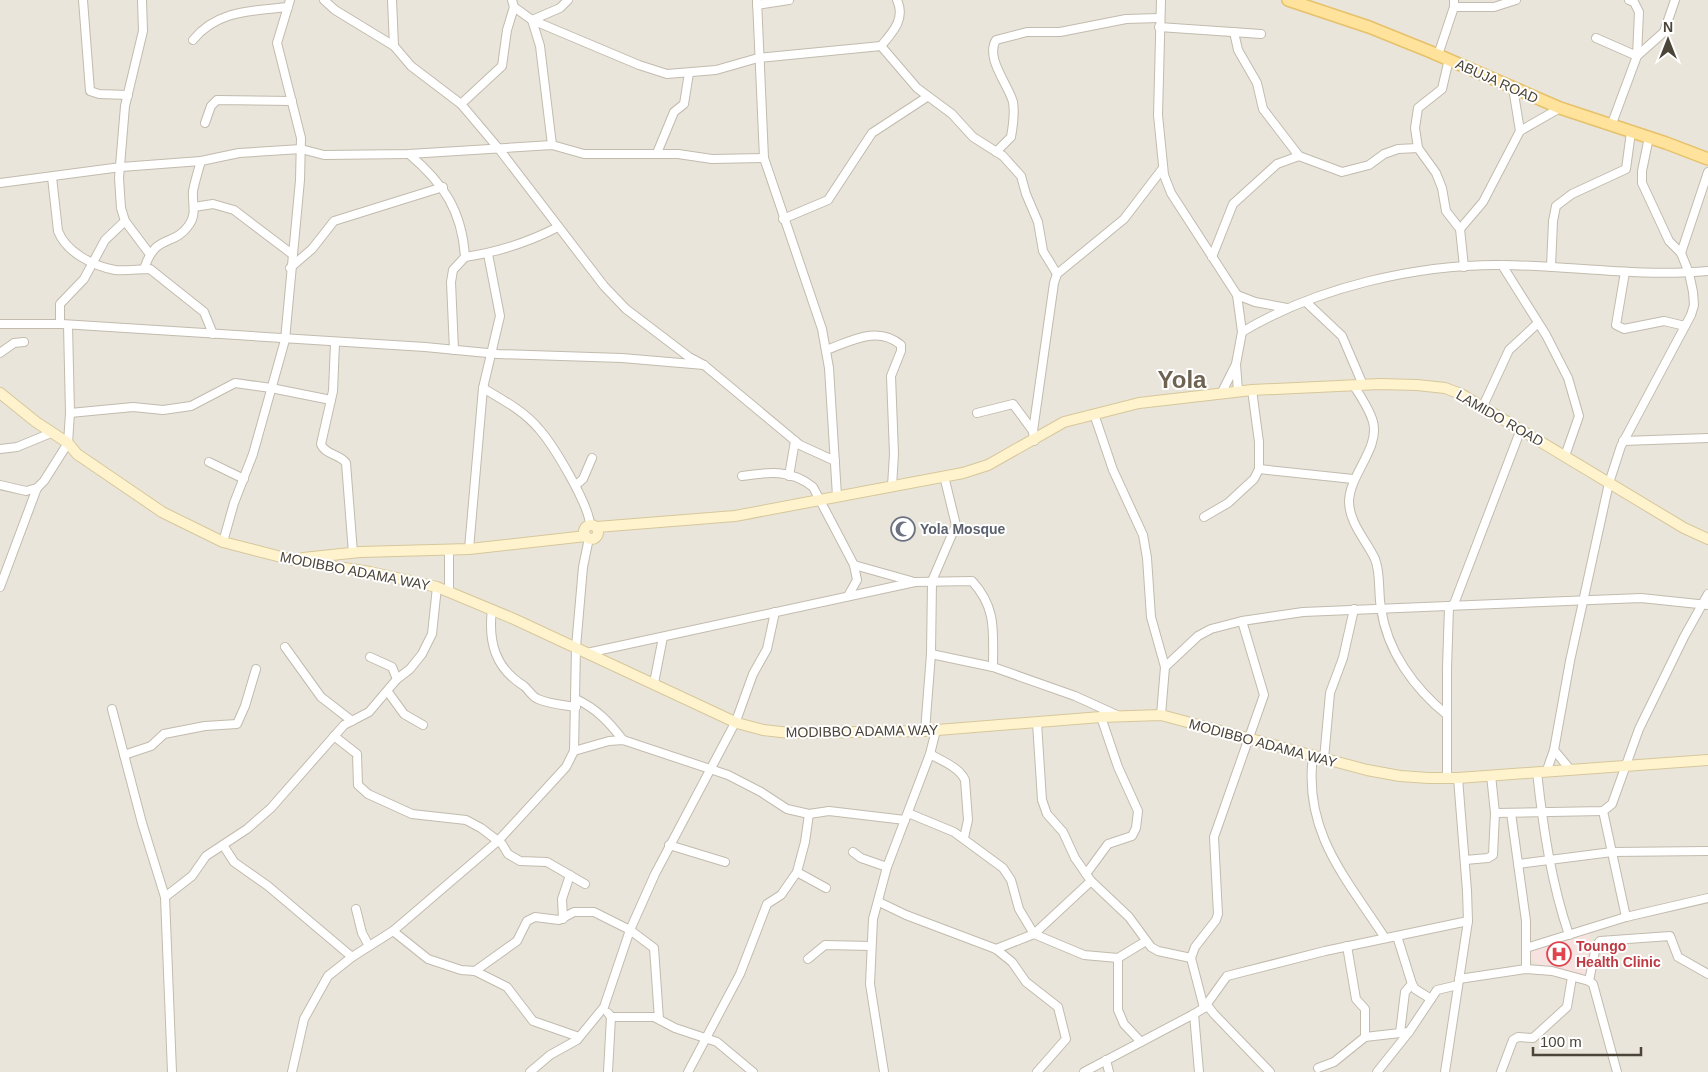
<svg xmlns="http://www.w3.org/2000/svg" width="1708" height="1072" viewBox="0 0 1708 1072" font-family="Arial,sans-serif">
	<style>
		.residential { fill: #eae5da }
		.medical { fill: #f6e3e0 }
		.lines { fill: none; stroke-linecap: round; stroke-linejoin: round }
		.street-casing { stroke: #c2bbae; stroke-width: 10 }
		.secondary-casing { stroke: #d6c79b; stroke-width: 12 }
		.primary-casing { stroke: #e6c16a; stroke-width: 14 }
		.street { stroke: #fff; stroke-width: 8 }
		.secondary { stroke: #fff3cd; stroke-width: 10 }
		.primary { stroke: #ffe39c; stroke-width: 11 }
		.labels { text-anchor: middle; stroke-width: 4; stroke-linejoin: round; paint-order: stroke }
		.street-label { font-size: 14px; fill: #4b4439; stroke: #fff }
		.worship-label { font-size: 14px; font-weight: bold; fill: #5b616d; stroke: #fff; text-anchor: start }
		.health-label { font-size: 14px; font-weight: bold; fill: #be3a42; stroke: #fff; text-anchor: start }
		.town-label { font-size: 24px; font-weight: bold; fill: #6e6250; stroke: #fff }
	</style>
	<rect width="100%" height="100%" fill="#f6f3ec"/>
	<rect class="residential" x="0" y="0" width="1708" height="1072"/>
	<path class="medical" d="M1590 931 1588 976H1555L1528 957V951L1543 948V944L1563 941V939Z"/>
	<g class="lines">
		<g class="street-casing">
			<g id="street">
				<path d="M83 0 90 91 99 94 128 95"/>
				<path d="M142 0 143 31 125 106 119 178 121 208 125 221 149 253"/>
				<path d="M324 0 335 10 394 46 411 66 461 104 499 149 604 286 626 309 689 357 704 365 800 445 835 461"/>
				<path d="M392 0 394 46"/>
				<path d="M757 0 764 158 822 329 829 368 837 496"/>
				<path d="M1161 0 1158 115 1164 175 1171 193 1237 295 1242 332"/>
				<path d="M757 5 789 0"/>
				<path d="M514 7 532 20 540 46 552 145"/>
				<path d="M1454 7H1494L1516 0"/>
				<path d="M532 20 639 65 667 74 716 70 758 58 881 46 917 88 952 114 973 137 1003 156 1021 176 1026 194 1038 222 1043 251 1057 274"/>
				<path d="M532 20 560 8 568 0"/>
				<path d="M1159 27 1261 34"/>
				<path d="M1234 32 1238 50 1257 83 1263 109 1299 156"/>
				<path d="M1596 38 1637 56 1639 12 1634 2 1629 0"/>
				<path d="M193 40C217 10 252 11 288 7"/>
				<path d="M881 46C892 33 906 19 897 0"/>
				<path d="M1438 55 1454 7V0"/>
				<path d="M1449 59 1442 89 1418 108 1415 128 1418 148 1436 173 1442 188 1446 211 1460 229 1464 267"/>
				<path d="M1513 88 1520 131"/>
				<path d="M461 104 502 66 507 30 514 7 512 0"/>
				<path d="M205 123 211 106 217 100 292 101"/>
				<path d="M1611 126 1637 56 1664 32 1675 0"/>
				<path d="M996 152 1011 137C1013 126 1015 114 1013 102 1008 84 985 58 996 40L1027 32H1060L1126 19 1159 18"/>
				<path d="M657 153 674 112 684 104 689 73"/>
				<path d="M409 154C443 183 462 210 465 257L453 270 451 282 454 350"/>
				<path d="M52 177 58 231C66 252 93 266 115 270 126 271 139 269 150 269L204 312 213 334"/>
				<path d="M0 183 121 167 201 161 239 153 301 149 324 155 409 154 552 145 584 154H678L712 159 764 158"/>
				<path d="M194 207 213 204 234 210 292 254"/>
				<path d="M783 219 828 200 872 133 927 97"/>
				<path d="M1460 229 1483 202 1520 131 1560 108"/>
				<path d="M1681 253 1708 172"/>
				<path d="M465 257C499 252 527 243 558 227"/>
				<path d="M1212 257 1233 204 1277 164 1299 156 1342 172 1369 165 1384 154 1398 149 1418 148"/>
				<path d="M1502 265 1546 335 1568 378 1579 416 1565 456"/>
				<path d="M1551 267 1553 221 1556 206 1572 194 1626 169 1631 132"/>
				<path d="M290 268 312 249 334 221 443 187"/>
				<path d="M144 269C156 232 173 248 189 225 197 214 192 203 193 191 195 181 198 171 201 161"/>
				<path d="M1625 272 1616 325 1624 329 1664 321 1685 326"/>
				<path d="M1237 295 1255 302 1287 308"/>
				<path d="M1306 302 1342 336 1363 385"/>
				<path d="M0 324H62L425 347 498 354 622 358 704 365"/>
				<path d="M60 324V304L84 279 105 240 125 221"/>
				<path d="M335 343 333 391 321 444C325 455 340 454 346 463L353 553"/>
				<path d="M826 350C851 341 878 325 901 345V351L891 376 894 454 892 486"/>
				<path d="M0 353 14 343 24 342"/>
				<path d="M1354 386C1361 397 1370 410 1373 422 1380 448 1350 474 1349 501 1349 523 1366 540 1375 559 1381 574 1378 593 1381 608 1387 651 1414 688 1447 715"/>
				<path d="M483 388C503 400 524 411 539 429 554 446 588 503 590 524"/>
				<path d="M1238 391 1236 364 1242 332C1317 287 1417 264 1504 265 1572 266 1640 277 1708 271"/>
				<path d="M1222 392 1235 366"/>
				<path d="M1483 406 1509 350 1537 324"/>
				<path d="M70 413 133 407 163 410 191 406 235 383 271 388 331 400"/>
				<path d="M977 413 1013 404 1033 431"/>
				<path d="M1094 414 1113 470 1143 535 1147 558 1151 617 1165 667 1161 715"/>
				<path d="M1034 441 1033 431 1054 283 1057 274 1124 219 1163 168"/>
				<path d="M1623 441 1708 438"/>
				<path d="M0 449 17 447 51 433"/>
				<path d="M209 462 244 479"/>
				<path d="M1259 469 1353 479"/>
				<path d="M742 476C768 472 791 469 813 487L854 565 857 580 848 596"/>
				<path d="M789 476 795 441"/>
				<path d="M0 485 26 491 37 488 44 481 68 443 70 413 68 325"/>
				<path d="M576 485 583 479 592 458"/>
				<path d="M1204 517 1228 503 1254 479 1259 469V442L1252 390"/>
				<path d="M223 542 234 503 253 454 285 340 300 180 301 138 277 43 290 0"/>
				<path d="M469 549 483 388 500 316 488 254"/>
				<path d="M854 565 911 581"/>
				<path d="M0 587 37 488"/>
				<path d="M449 591V550"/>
				<path d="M492 609C488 642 495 668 524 686 529 690 532 697 538 699 549 704 564 705 576 707"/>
				<path d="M285 647 321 697 352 721"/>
				<path d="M587 653 915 582 972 581C997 608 993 632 993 667"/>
				<path d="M931 654 993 667 1075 696 1119 716"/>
				<path d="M370 657 392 667 397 679"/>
				<path d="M1165 667 1198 636 1211 629 1242 621 1303 612 1641 598 1708 605"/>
				<path d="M654 683 663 637"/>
				<path d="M388 692 404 714 423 725"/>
				<path d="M576 699C597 709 609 722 623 740"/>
				<path d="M112 709 142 823 165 897 172 1072"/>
				<path d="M1037 723 1042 800 1047 814 1063 832 1075 858 1091 881 1129 917 1151 947 1158 951 1191 958"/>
				<path d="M925 731 931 654 932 581 956 525 944 476"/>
				<path d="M334 736 357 754 358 785 368 794 412 814 466 820 481 828 502 844 508 854 520 861 547 862 585 884"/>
				<path d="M1554 750 1569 768"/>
				<path d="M574 751 609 741 623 740 728 775 761 792 787 809 809 814 829 811 905 820"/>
				<path d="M930 754C942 761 959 767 965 780L968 820 964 838"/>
				<path d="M124 755 151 746 164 734 205 726 237 724 245 706 256 669"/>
				<path d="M1313 756C1303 832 1346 878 1385 938"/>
				<path d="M1324 759 1330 693 1343 658 1354 609"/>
				<path d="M1547 770 1554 750 1570 661 1609 483 1621 446 1691 315 1694 305 1693 292 1689 273 1681 253 1669 241 1642 183V171L1649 137"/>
				<path d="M1537 772C1543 827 1551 882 1569 935"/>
				<path d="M1447 779V668L1449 607 1454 604 1521 429"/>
				<path d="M1603 811 1626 917"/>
				<path d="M908 813 954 832 1003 868 1011 880 1019 909 1034 934 1091 881"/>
				<path d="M1495 813 1603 811 1612 804 1639 729 1684 637 1708 594"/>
				<path d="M1511 813 1526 921V969"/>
				<path d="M223 845 234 862 268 886 352 957"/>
				<path d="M669 845 725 862"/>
				<path d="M853 852 861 858 887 867"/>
				<path d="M1465 860 1488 858 1493 855 1495 813 1491 775"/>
				<path d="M1518 864 1612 852 1708 851"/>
				<path d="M797 872 826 888"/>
				<path d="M1086 874 1108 844 1132 836 1136 828 1138 811 1118 767 1101 717"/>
				<path d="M165 897 192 876 206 856 247 829 271 808 344 725 369 712 397 679 410 669 422 654 432 634 437 587"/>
				<path d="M879 902 906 915 996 949 1012 962 1026 982 1058 1007 1066 1039 1037 1072"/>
				<path d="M356 909 362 933 369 946"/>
				<path d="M563 919 562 899 570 875"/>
				<path d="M393 931 428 959 461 970 475 971 507 987 533 1021 579 1037"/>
				<path d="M1397 936 1412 984 1415 989 1431 999"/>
				<path d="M1347 946 1356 999 1365 1009V1037"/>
				<path d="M1526 948 1626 917 1708 898"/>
				<path d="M996 949 1034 934 1084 955 1118 958 1146 941"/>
				<path d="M1118 958V1010L1124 1024 1141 1042"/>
				<path d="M808 959 825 945 871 946"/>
				<path d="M475 971 517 941 527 921 535 917 559 920 574 912H594L630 930 654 948 659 1019"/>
				<path d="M1459 979 1526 969 1552 971 1589 981 1593 984 1617 1072"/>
				<path d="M1589 981 1596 946 1600 941 1670 936 1678 957 1708 974"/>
				<path d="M1204 1008 1191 958 1195 947 1216 920 1218 914 1214 837 1264 695 1242 621"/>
				<path d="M1204 1008 1207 1005 1214 1014 1270 1072"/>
				<path d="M1194 1014 1199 1072"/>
				<path d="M611 1017H654L675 1028 717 1042 753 1072"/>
				<path d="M1400 1033 1405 992 1412 984"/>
				<path d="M1106 1060 1109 1072"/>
				<path d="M1318 1068 1334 1062 1365 1037 1409 1032"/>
				<path d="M292 1072 304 1019 328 976 352 957 393 931 498 841 566 767 574 751 576 647 583 567 589 538"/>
				<path d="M530 1072 550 1055 577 1040 604 1007 630 930 655 874 736 721 753 674 767 649 775 612"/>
				<path d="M608 1072 611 1017 608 1013"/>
				<path d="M688 1072 740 974 767 904 781 895 797 872 805 842 809 814"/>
				<path d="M884 1072 870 984 873 919 887 867 930 754 936 730"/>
				<path d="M1084 1072 1194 1014 1204 1008 1227 976 1325 951 1468 921"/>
				<path d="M1377 1072 1409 1032 1437 990 1458 985"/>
				<path d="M1445 1072 1468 921 1467 891 1458 778"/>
				<path d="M1501 1072 1513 1040 1518 1037 1533 1038 1567 1007 1572 977"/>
			</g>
		</g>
		<g class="secondary-casing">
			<g id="secondary">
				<path d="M0 393 36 422 68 443 77 454 162 512 223 542 293 560 370 572 437 587 514 619 737 723 763 730 790 733 925 731 1101 717 1161 715 1367 770 1400 776 1429 778H1458L1708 760"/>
				<circle cx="591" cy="532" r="7"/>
				<path d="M597 527 735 516 963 473 988 465 1064 422 1139 403 1252 390 1380 384 1417 385 1445 388 1461 394 1684 528 1708 539"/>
				<path d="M303 558 360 552 469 549 586 536"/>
			</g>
		</g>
		<g class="primary-casing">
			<path id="primary" d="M1288 0 1369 27 1431 52 1560 108 1666 143 1708 159"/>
		</g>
		<use href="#street" class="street"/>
		<use href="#secondary" class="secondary"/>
		<use href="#primary" class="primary"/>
	</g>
	<defs>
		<g id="mosque-ring" transform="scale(1.25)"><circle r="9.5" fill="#fff" stroke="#6b7280" stroke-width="1.5"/><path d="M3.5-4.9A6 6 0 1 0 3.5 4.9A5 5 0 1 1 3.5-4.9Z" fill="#6b7280"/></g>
		<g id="hospital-ring" transform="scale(1.25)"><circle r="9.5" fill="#fff" stroke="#e0444e" stroke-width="1.5"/><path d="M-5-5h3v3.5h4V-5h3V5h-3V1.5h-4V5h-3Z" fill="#e0444e"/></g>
	</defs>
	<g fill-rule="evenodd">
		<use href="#mosque-ring" x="903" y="529"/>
		<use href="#hospital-ring" x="1559" y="954"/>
	</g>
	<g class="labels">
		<g class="street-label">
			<text transform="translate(1497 81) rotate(24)" y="5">ABUJA ROAD</text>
			<text transform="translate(1500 418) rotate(30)" y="5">LAMIDO ROAD</text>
			<text transform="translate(355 571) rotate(11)" y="5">MODIBBO ADAMA WAY</text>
			<text transform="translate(862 731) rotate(-1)" y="5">MODIBBO ADAMA WAY</text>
			<text transform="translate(1263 743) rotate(15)" y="5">MODIBBO ADAMA WAY</text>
		</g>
		<g class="worship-label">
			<text x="920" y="534">Yola Mosque</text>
		</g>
		<g class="health-label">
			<text x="1576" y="951">Toungo<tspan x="1576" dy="16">Health Clinic</tspan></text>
		</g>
		<g class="town-label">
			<text x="1182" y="388">Yola</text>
		</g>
	</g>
	<g transform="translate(1668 40)" stroke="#ffffff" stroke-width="4" paint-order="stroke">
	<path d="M0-4L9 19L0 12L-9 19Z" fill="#4b4439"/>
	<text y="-8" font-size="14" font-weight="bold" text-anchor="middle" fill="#4b4439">N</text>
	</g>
	<path d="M1533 1047v8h108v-8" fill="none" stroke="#4b4439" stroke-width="2.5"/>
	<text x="1540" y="1047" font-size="15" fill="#4b4439" stroke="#ffffff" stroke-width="4" paint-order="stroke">100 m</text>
</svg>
